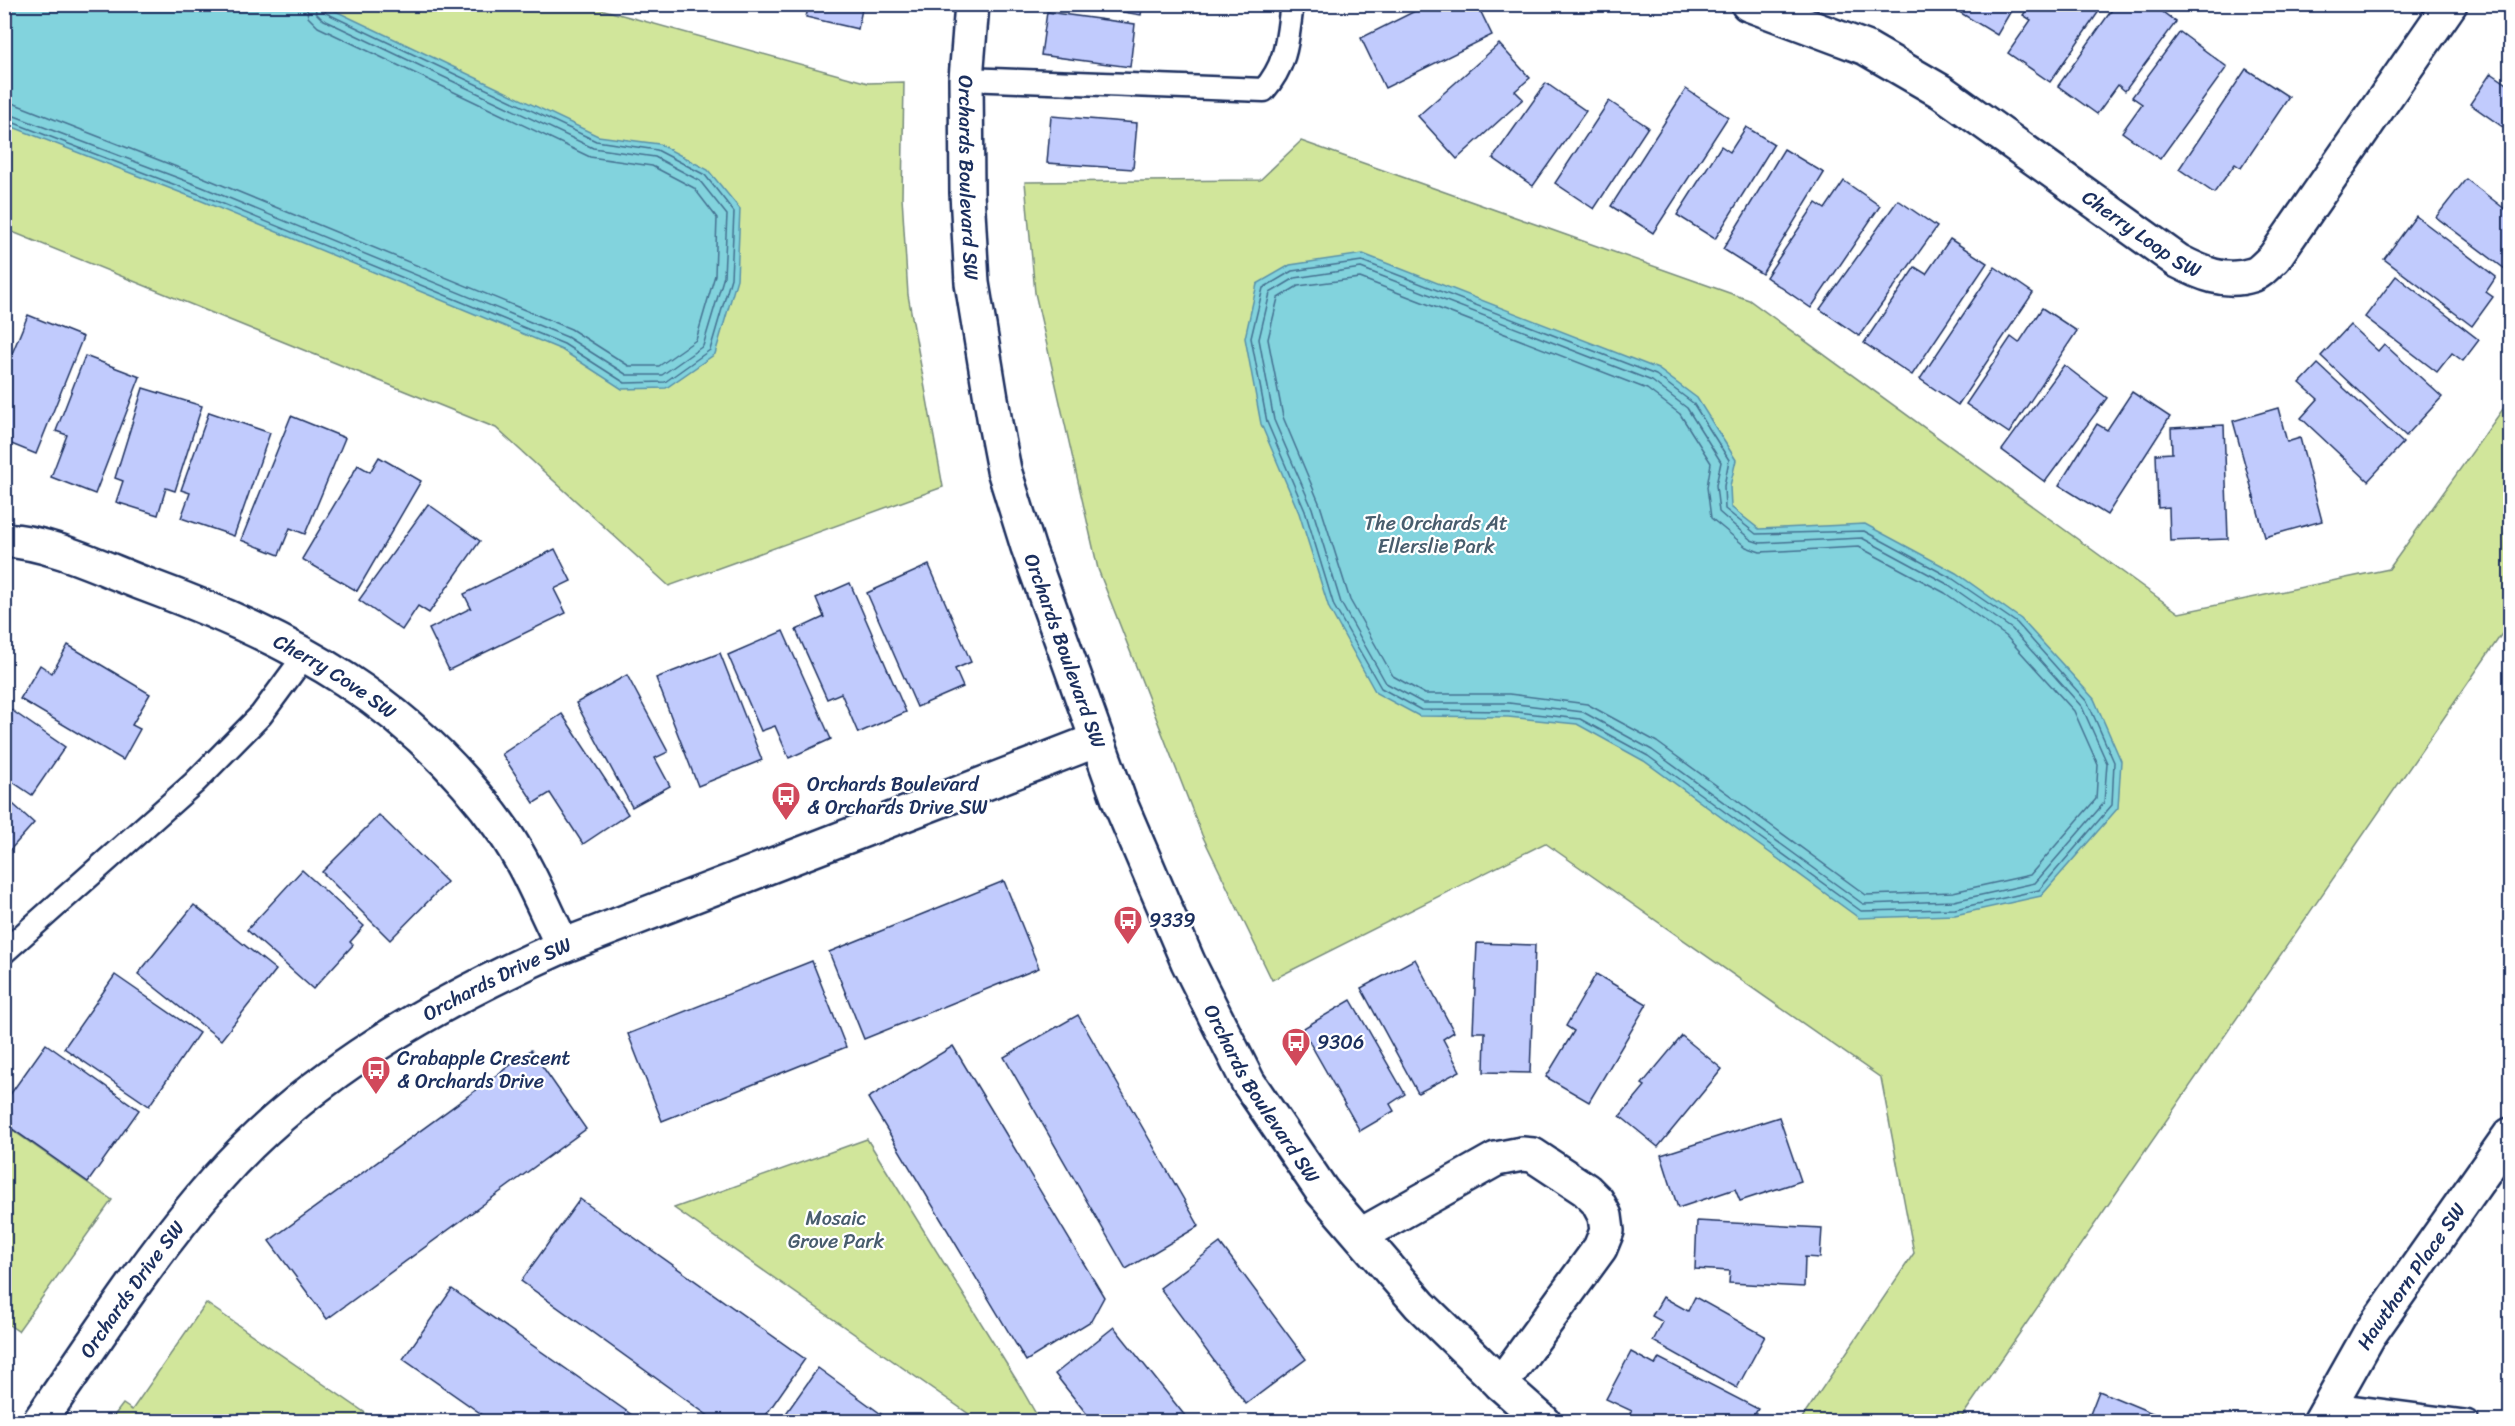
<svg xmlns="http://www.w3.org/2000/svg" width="2515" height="1426" viewBox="0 0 2515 1426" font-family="Sriracha,sans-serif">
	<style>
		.green { fill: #d1e69b; stroke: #768a7c; stroke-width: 1.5 }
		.water { fill: #82d3dd; stroke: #5991aa; stroke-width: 1.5 }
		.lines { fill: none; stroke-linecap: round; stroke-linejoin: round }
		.shore { stroke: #447191; stroke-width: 1.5 }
		.building { fill: #c1cbfd; stroke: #1b2f5e; stroke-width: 1.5 }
		.lane-casing { stroke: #1b2f5e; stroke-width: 27 }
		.street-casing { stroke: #1b2f5e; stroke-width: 38 }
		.secondary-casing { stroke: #1b2f5e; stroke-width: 38 }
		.lane { stroke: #fff; stroke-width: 22 }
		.street { stroke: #fff; stroke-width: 33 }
		.secondary { stroke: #fff; stroke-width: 33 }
		.labels { text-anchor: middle; stroke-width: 4.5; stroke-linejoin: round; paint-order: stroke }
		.street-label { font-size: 20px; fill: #1b2f5e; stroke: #fff }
		.park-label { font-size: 20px; fill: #485d6d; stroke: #fff }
		.poi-label { font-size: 20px; fill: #1b2f5e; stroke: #fff; text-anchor: start }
	</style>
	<rect width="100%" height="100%" fill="#fff"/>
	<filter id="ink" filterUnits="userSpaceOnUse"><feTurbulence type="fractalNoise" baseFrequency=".0167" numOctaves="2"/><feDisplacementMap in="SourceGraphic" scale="12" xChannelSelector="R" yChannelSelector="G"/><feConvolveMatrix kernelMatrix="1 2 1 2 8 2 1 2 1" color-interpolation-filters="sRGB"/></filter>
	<g filter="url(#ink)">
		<g class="green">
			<path d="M4 5H586L868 83 904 82 902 197 908 295 943 487 669 586 496 428 5 229Z"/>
			<path d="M1301 141 1749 300 2179 613 2389 569 2510 399V622L1959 1421H1800L1914 1253 1881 1078 1545 843 1272 980 1202 835 1098 569 1035 293 1025 182 1260 180Z"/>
			<path d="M5 1125 112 1200 18 1331 5 1322Z"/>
			<path d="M867 1139 1017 1381 1040 1421H979L674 1208Z"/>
			<path d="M206 1303 377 1421H110L123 1404 132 1410Z"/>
		</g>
		<g class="water">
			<path d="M4 5H323L598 136 659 144 708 170 740 209 737 279 715 354 666 388 622 389 562 350 197 199 5 124Z"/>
			<path d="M1363 254 1658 369 1697 398 1736 460 1730 486 1731 507 1759 529 1865 524 1956 573 2021 619 2094 699 2121 761 2118 808 2041 896 1955 915 1859 918 1644 761 1577 724 1508 717 1419 716 1376 693 1329 608 1299 513 1261 424 1245 338 1257 284 1290 265Z"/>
		</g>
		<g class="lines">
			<g class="shore">
				<path d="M4 102 15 104 205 178 571 329 629 366H659L696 340 715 275 717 218 694 188 652 166 590 157 318 27 308 17 306 4"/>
				<path d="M4 112 202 187 567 337 627 375H662L703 346 724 276 727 215 700 181 655 157 593 148 322 19 316 13 315 4"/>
				<path d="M4 119 199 194 564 344 625 383 665 382 710 350 731 278 734 212 705 175 657 150 596 141 326 13 322 4"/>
				<path d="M1362 261 1656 375 1693 403 1729 460 1724 486 1725 509 1756 534 1864 531 1953 579 2017 623 2088 703 2114 762 2112 805 2039 890 1955 909 1861 911 1648 756 1580 719 1508 711 1421 710 1381 688 1334 606 1305 511 1267 422 1251 338 1263 288 1292 271Z"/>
				<path d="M1361 268 1652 381 1687 408 1721 462 1716 485 1719 512 1751 540 1760 543 1862 538 1949 585 2012 629 2082 707 2107 763 2104 803 2035 883 1954 901 1863 904 1652 750 1583 712 1509 703H1423L1386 683 1341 603 1312 508 1274 420 1259 339 1270 293 1295 278Z"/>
				<path d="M1360 278 1647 389 1680 414 1711 463 1707 487 1711 518 1746 547 1760 552 1859 547 1945 593 2006 636 2074 711 2098 765 2096 799 2030 875 1953 892 1866 895 1657 742 1587 704 1509 694H1425L1393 676 1350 600 1320 505 1283 417 1268 339 1278 298 1298 286Z"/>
			</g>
		</g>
		<g class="building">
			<path d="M809 4H863L858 29 806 17Z"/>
			<path d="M1074 4H1143L1141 15Z"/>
			<path d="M1429 4H1477L1492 35 1385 88 1361 38Z"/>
			<path d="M1946 4H2015L1997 35Z"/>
			<path d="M2031 4H2104L2050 82 2008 53 2031 20 2023 15Z"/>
			<path d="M2116 4H2152L2176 22 2125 91 2118 85 2097 114 2058 86Z"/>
			<path d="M1047 12 1135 24 1130 67 1041 55Z"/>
			<path d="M2180 32 2227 67 2160 159 2122 132 2142 104 2132 97Z"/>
			<path d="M1499 44 1530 78 1515 91 1523 99 1457 159 1418 116Z"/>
			<path d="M2246 69 2289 97 2241 168 2235 164 2214 193 2179 169Z"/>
			<path d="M2491 73 2510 86V132L2470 104Z"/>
			<path d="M1546 83 1586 111 1533 186 1493 158Z"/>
			<path d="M1686 89 1728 117 1653 233 1611 206Z"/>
			<path d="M1609 101 1648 127 1594 209 1555 183Z"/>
			<path d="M1051 116 1137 123 1133 169 1047 163Z"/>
			<path d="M1746 127 1774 144 1715 239 1677 215 1721 146 1730 152Z"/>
			<path d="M1784 149 1824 173 1762 274 1723 249Z"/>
			<path d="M2466 179 2510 213 2509 272 2436 217Z"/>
			<path d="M1844 181 1880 206 1811 308 1766 277 1816 203 1825 209Z"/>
			<path d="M1898 200 1937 227 1859 336 1820 309Z"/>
			<path d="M2416 216 2496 277 2486 292 2493 297 2472 326 2384 259Z"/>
			<path d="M1950 239 1987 263 1912 375 1864 343 1915 267 1926 274Z"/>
			<path d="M1995 267 2033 293 1958 405 1920 379Z"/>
			<path d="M2396 276 2479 340 2463 361 2452 353 2437 372 2365 317Z"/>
			<path d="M2042 308 2077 331 2009 433 1966 404 2011 337 2019 343Z"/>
			<path d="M28 315 83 337 36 454 4 441 6 400H4V373Z"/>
			<path d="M2350 325 2378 351 2384 344 2442 397 2406 436 2321 356Z"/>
			<path d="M85 356 140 377 95 494 51 477 67 435 56 431Z"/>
			<path d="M2318 364 2403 443 2368 481 2301 418 2318 399 2300 383Z"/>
			<path d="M2064 365 2107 398 2045 482 2002 450Z"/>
			<path d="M143 388 202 406 175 491 166 488 158 515 116 502 123 481 115 478Z"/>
			<path d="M2132 392 2170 417 2107 515 2059 485 2097 424 2107 430Z"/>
			<path d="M2278 408 2287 442 2300 438 2322 521 2265 537 2233 421Z"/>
			<path d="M209 412 270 433 234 536 181 518 190 493 181 490Z"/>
			<path d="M291 416 345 438 305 534 290 528 279 555 241 540Z"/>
			<path d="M2224 425 2228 539 2170 541 2169 507 2158 508 2156 454 2172 453 2171 428Z"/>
			<path d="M379 457 421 481 357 591 302 559 358 465 370 472Z"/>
			<path d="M428 504 480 541 429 613 418 606 402 630 359 600Z"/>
			<path d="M555 549 571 581 554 589 566 613 449 670 429 629 471 608 464 594Z"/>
			<path d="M929 565 971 662 955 669 963 687 917 707 867 593Z"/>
			<path d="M850 583 906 712 858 733 841 693 827 699 796 630 824 617 816 598Z"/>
			<path d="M783 631 831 739 789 758 775 726 761 731 728 655Z"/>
			<path d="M68 645 150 694 132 725 140 729 123 760 20 699 40 665 52 673Z"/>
			<path d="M720 653 762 760 698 786 656 678Z"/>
			<path d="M627 675 668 752 655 758 670 786 632 807 576 703Z"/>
			<path d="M4 705 65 747 32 795 4 776Z"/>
			<path d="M562 714 628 814 583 844 550 793 534 803 502 754Z"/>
			<path d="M4 796 34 823 10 850 4 845Z"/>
			<path d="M379 815 447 882 390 940 322 872Z"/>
			<path d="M302 870 364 926 350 942 353 945 313 989 247 930Z"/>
			<path d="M1004 881 1039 968 864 1039 829 952Z"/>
			<path d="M194 905 276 970 221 1040 138 974Z"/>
			<path d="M1477 943 1535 945 1530 1073 1484 1072 1485 1032H1473Z"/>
			<path d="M1415 959 1454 1032 1443 1039 1460 1071 1418 1093 1361 988Z"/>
			<path d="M812 961 846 1047 662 1121 628 1034Z"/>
			<path d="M1596 974 1647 1004 1589 1102 1546 1077 1574 1031 1566 1026Z"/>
			<path d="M115 975 199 1033 149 1106 64 1048Z"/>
			<path d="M1351 1000 1405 1094 1390 1104 1394 1111 1360 1131 1302 1029Z"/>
			<path d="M1078 1015 1199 1226 1126 1269 1004 1057Z"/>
			<path d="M1682 1036 1722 1069 1658 1147 1620 1116 1645 1086 1642 1084Z"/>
			<path d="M46 1044 139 1110 88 1182 4 1123V1103Z"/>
			<path d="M953 1046 1104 1297 1091 1321 1026 1361 868 1098Z"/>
			<path d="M531 1050 586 1129 327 1319 269 1241Z"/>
			<path d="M1779 1117 1801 1181 1740 1201 1735 1189 1678 1208 1661 1155Z"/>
			<path d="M580 1199 805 1359 761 1422H717L521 1281Z"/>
			<path d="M1697 1221 1822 1228 1820 1258 1805 1257 1804 1287 1729 1283 1730 1271 1695 1269Z"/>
			<path d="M1220 1243 1306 1359 1246 1404 1160 1288Z"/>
			<path d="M452 1289 642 1422H493L403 1359Z"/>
			<path d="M1663 1297 1688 1311 1695 1297 1765 1336 1737 1388 1653 1341 1663 1322 1652 1316Z"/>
			<path d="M1114 1327 1190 1422H1093L1055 1374Z"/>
			<path d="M1631 1352 1655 1365 1659 1358 1758 1409 1750 1422H1627L1632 1411 1606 1399Z"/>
			<path d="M818 1368 892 1422H780Z"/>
			<path d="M2099 1391 2174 1422H2087Z"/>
		</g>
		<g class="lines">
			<g class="lane-casing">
				<g id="lane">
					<path d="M966 79 1264 90C1288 62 1287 39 1292 4"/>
					<path d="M4 952 194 783 261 715 306 654"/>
					<path d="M2329 1404 2467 1422"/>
				</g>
			</g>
			<g class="street-casing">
				<g id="street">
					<path id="s1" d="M1748 4 1866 48 1942 92 2178 261C2201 273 2225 284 2252 275 2260 273 2268 263 2274 258L2450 4"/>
					<path id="s2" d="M4 540C51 542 104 569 147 585 293 639 412 701 504 832 528 867 544 908 563 946"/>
					<path d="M1361 1235 1496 1159 1522 1154 1533 1155 1586 1190 1597 1201 1605 1216 1607 1231 1600 1248 1501 1384"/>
					<path id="s3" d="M2320 1422 2369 1335 2510 1135"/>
				</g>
			</g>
			<g class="secondary-casing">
				<g id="secondary">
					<path id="s4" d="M972 4 966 79 967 193 972 283 995 423 1004 470 1028 547 1120 803 1188 962 1248 1082 1322 1191 1420 1305 1501 1384 1544 1422"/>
					<path id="s5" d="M39 1422C96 1340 150 1255 216 1180 309 1074 435 1003 563 946L1097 740"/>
				</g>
			</g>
			<use href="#lane" class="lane"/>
			<use href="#street" class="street"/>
			<use href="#secondary" class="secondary"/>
		</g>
	</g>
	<defs>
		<g id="bus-pin" transform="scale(1.5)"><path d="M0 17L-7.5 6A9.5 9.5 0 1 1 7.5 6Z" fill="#d1495b" stroke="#fff"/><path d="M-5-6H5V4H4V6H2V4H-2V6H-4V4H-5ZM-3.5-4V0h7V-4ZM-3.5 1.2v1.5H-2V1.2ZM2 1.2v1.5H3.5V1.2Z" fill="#fff"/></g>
	</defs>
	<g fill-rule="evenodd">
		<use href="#bus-pin" x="786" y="796"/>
		<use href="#bus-pin" x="1128" y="920"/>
		<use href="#bus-pin" x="1296" y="1042"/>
		<use href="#bus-pin" x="376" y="1070"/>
	</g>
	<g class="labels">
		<g class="street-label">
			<text dy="7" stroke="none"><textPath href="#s4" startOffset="174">Orchards Boulevard SW</textPath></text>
			<text dy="7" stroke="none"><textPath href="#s1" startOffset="459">Cherry Loop SW</textPath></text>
			<text dy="7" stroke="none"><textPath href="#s4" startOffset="660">Orchards Boulevard SW</textPath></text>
			<text dy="7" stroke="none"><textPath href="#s2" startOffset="360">Cherry Cove SW</textPath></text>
			<text dy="7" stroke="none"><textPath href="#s5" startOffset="648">Orchards Drive SW</textPath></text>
			<text dy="7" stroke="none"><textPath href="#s4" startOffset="1146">Orchards Boulevard SW</textPath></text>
			<text dy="7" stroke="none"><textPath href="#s3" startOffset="172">Hawthorn Place SW</textPath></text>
			<text dy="7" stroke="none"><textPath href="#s5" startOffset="162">Orchards Drive SW</textPath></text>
		</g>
		<g class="park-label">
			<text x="1436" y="530">The Orchards At<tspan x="1436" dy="23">Ellerslie Park</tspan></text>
			<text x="836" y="1225">Mosaic<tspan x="836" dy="23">Grove Park</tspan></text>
		</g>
		<g class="poi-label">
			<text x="807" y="791">Orchards Boulevard<tspan x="807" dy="23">&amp; Orchards Drive SW</tspan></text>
			<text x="1149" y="927">9339</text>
			<text x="1317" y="1049">9306</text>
			<text x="397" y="1065">Crabapple Crescent<tspan x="397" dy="23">&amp; Orchards Drive</tspan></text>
		</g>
	</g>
	<rect width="2515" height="1426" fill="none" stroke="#fff" stroke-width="24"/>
	<rect x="12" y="12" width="2491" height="1402" fill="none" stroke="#1b2f5e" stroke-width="2" filter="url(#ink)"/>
</svg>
